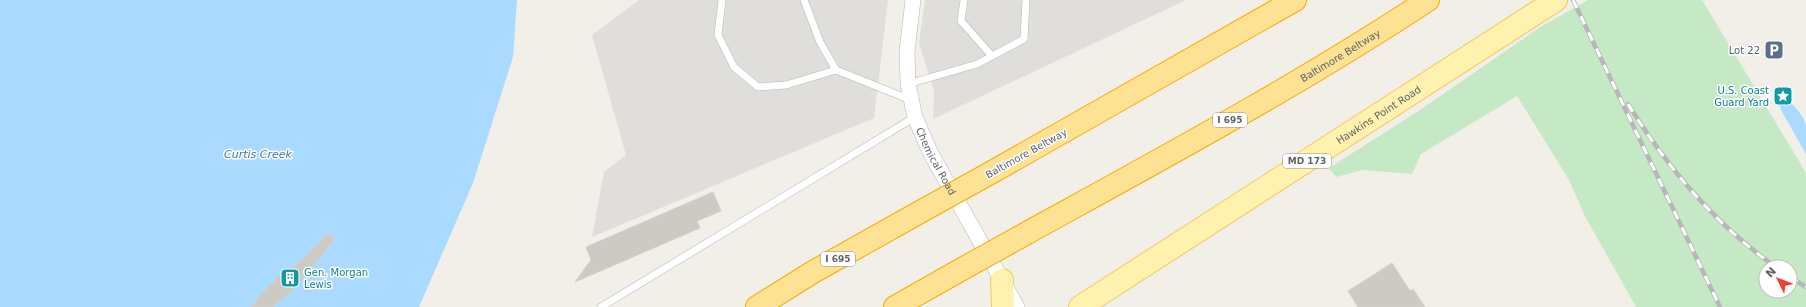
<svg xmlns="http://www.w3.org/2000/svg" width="1806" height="307" viewBox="0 0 1806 307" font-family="'DejaVu Sans',sans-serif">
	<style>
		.industrial { fill: #e0deda }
		.green { fill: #c5e8c5; fill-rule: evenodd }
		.water { fill: #aadaff }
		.building { fill: #cccac5; stroke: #d6d1c6 }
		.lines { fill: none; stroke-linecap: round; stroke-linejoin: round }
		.service-casing { stroke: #b5b8bc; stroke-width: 8 }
		.minor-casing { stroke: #b5b8bc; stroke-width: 16 }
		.primary-casing { stroke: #f2c960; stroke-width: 24 }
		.motorway-casing { stroke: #f9ab00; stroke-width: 24 }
		.service { stroke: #fff; stroke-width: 7 }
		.minor { stroke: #fff; stroke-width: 15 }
		.primary { stroke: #fff2af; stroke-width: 22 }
		.motorway { stroke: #fde293; stroke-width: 22 }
		.rail-casing { stroke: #b6b7b8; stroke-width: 4.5 }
		.rail { stroke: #fff; stroke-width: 3; stroke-dasharray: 9; stroke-linecap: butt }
		.motorway-bridge-casing { stroke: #f9ab00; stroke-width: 24; stroke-linecap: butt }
		.motorway-bridge { stroke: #fde293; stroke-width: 22 }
		.labels { text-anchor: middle; stroke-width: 3; stroke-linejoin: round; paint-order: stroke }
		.shield { fill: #fff; stroke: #8f9295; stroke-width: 1 }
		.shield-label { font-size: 9px; font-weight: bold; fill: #5f6368 }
		.service-label { font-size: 10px; fill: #4e5e75; stroke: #fff; text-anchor: end }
		.street-label { font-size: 10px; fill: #5f6368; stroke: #fff }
		.culture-label { font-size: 10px; fill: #0d838f; stroke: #fff; text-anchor: end }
		.water-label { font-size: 11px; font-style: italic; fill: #4174aa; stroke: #fff }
	</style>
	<rect width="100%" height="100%" fill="#f1efe8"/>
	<g class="industrial">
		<path d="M639 0H888L874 118 592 237 604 172 626 155 592 35Z"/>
		<path d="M925 0H1186L933 119 934 91 919 43Z"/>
	</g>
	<path class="green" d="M1588 0H1702L1806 173V307H1636L1585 216 1569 180 1517 96 1421 154 1412 174 1362 170 1336 177 1329 168 1417 112 1539 28ZM1766 267H1790V291H1766Z"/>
	<g class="water">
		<path d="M0 0H517L513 57 473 183 419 307H0Z"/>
		<path d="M1784 98C1793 103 1803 115 1806 125 1806 133 1806 145 1806 154L1781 110 1779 103Z"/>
	</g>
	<g class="building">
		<path d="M713 192 721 211 697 221 700 228 575 282 591 260 586 247Z"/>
		<path d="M328 233 335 239 296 287 273 307H251L261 294 286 269 293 267 304 258Z"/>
		<path d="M1392 263 1410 291 1413 289 1425 307H1358L1348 291Z"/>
	</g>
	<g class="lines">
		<g class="service-casing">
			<g id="service">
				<path d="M722 0 718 35 734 67 758 87 786 85 836 70"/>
				<path d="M804 0 820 42 836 70 911 100"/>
				<path d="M964 0 961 21 992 56"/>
				<path d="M908 84 977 64 1024 39 1026 0"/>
				<path d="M601 307 915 117"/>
			</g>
		</g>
		<g class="minor-casing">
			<g id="minor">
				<path id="s1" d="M913 0 907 52 908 84 915 117 930 152 1017 307"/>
			</g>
		</g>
		<g class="primary-casing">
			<g id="primary">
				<path d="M1002 280 1003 307"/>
				<path id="s2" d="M1080 307 1556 0"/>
			</g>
		</g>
		<g class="motorway-casing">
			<g id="motorway">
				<path d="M994 171 1295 0"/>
				<path id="s3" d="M1027 233C1163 158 1299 85 1428 0"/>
				<path d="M757 307 813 272 920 212"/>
				<path d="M895 307 955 273"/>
			</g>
		</g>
		<use href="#service" class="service"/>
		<use href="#minor" class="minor"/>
		<use href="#primary" class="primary"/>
		<use href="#motorway" class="motorway"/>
		<g class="rail-casing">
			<g id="rail">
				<path d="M1573 0 1720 307"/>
				<path d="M1628 104C1667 167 1714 224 1776 267"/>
				<path d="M1790 277 1806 287"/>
			</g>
		</g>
		<use href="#rail" class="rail"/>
		<g class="motorway-bridge-casing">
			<g id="motorway-bridge">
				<path d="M920 212 994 171"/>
				<path d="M955 273 1027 233"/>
			</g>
		</g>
		<use href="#motorway-bridge" class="motorway-bridge"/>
	</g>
	<defs>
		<g id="parking-square" transform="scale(1)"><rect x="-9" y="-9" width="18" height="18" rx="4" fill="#5c6f8a" stroke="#fff"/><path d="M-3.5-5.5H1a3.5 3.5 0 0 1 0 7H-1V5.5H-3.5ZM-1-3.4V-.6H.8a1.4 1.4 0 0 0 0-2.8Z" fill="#fff"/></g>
		<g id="sight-square" transform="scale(1)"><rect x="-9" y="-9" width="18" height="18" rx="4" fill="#0f9aa8" stroke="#fff"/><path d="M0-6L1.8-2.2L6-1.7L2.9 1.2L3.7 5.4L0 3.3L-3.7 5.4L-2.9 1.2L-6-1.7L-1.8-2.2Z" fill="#fff"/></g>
		<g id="building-square" transform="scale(1)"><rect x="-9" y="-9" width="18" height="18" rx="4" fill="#0f9aa8" stroke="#fff"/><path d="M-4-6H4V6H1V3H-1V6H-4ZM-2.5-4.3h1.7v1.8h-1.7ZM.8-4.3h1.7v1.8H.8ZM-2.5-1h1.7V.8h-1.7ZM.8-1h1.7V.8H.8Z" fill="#fff"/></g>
	</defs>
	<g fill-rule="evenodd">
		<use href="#parking-square" x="1774" y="50"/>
		<use href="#sight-square" x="1783" y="96"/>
		<use href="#building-square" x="290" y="278"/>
	</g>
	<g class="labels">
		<g class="shield">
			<rect x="1213" y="113" width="34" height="14" rx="3"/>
			<rect x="1283" y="154" width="48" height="14" rx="3"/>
			<rect x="821" y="252" width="34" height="14" rx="3"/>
		</g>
		<g class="shield-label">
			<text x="1230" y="123">I 695</text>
			<text x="1307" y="164">MD 173</text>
			<text x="838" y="262">I 695</text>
		</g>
		<g class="service-label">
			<text x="1760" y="54">Lot 22</text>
		</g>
		<g class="street-label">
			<text dy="4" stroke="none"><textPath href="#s3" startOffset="360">Baltimore Beltway</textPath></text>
			<text dy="4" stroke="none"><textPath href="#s2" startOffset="355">Hawkins Point Road</textPath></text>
			<text transform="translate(1026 153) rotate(-29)" y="4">Baltimore Beltway</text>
			<text dy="4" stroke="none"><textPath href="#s1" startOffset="167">Chemical Road</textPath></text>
		</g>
		<g class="culture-label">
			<text x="1769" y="94">U.S. Coast<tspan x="1769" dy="12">Guard Yard</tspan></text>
			<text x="304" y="276" text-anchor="start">Gen. Morgan<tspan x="304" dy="12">Lewis</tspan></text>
		</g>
		<g class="water-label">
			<text x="258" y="158">Curtis Creek</text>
		</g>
	</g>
	<g transform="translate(1778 279) rotate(313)"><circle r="19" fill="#ffffff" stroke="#bfc1c3"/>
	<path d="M0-3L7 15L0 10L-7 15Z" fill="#ea4335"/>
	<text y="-6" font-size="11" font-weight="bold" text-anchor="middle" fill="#5f6368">N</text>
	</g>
</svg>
